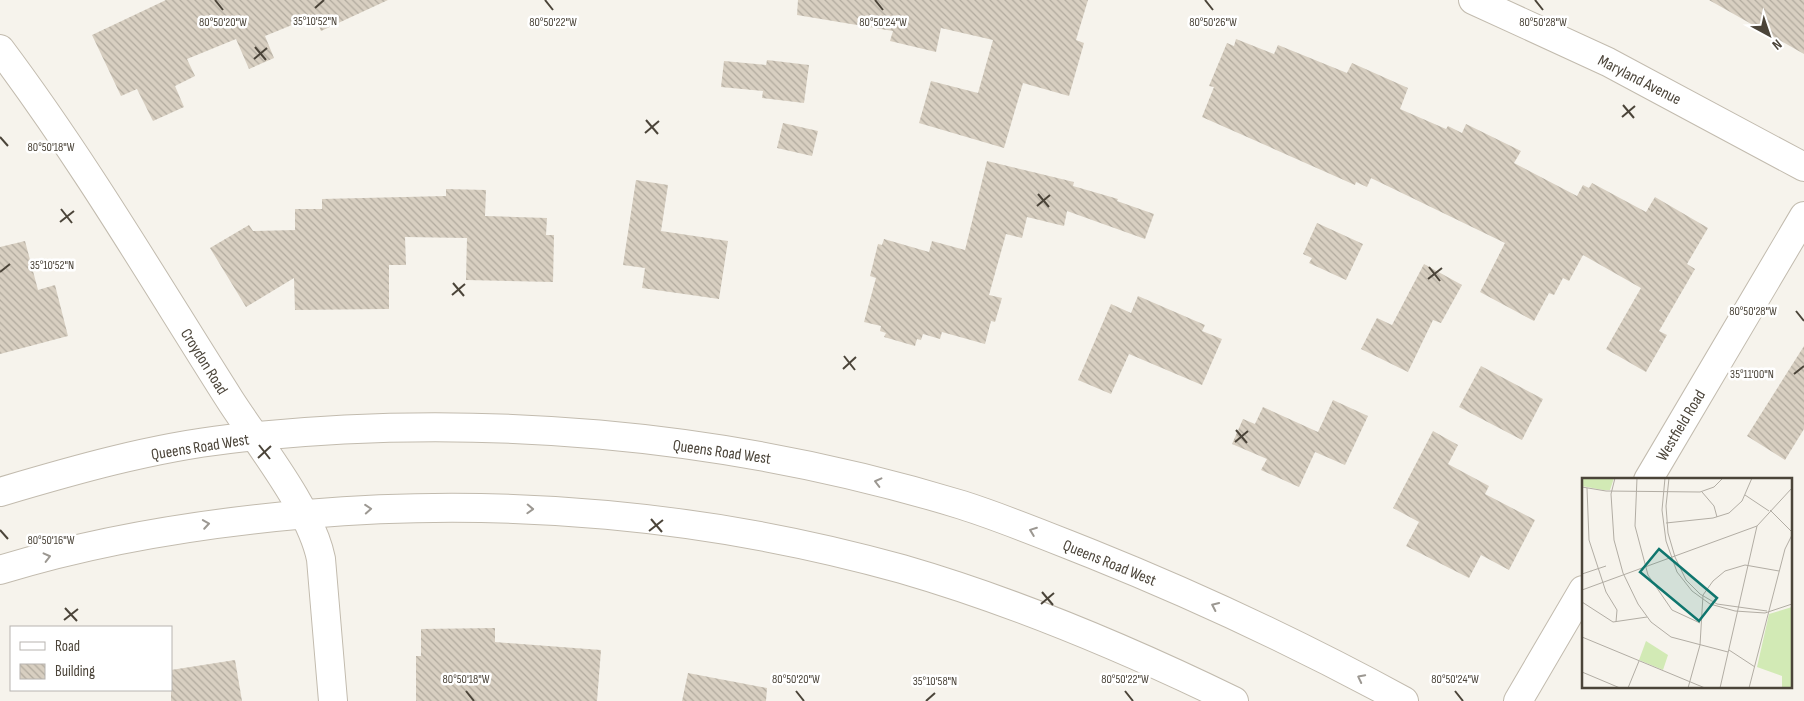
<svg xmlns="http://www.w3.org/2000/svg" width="1804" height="701" viewBox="0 0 1804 701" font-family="'Sofia Sans Condensed',sans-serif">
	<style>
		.building { fill: url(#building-back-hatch) }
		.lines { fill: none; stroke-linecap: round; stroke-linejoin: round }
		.minor-casing { stroke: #c2bbae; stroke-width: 30 }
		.minor { stroke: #fff; stroke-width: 28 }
		.oneway { stroke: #9c9892 }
		.ticks { fill: none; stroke: #4b4439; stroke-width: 2 }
		.labels { text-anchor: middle; stroke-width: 5; stroke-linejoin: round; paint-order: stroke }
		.street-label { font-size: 16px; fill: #4b4439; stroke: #fff }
		.inset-road { fill: none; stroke: #b2ada4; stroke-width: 1 }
		.view { fill: #0f766e; fill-opacity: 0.15; stroke: #0f766e; stroke-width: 2.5 }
		.inset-edge { fill: none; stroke: #4b4439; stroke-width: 2.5 }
		.ticks-label { font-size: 12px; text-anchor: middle; fill: #4b4439; stroke: #fff; stroke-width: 5; stroke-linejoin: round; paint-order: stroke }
	</style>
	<defs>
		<pattern id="building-back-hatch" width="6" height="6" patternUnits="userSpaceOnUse" patternTransform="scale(1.25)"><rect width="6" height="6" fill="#d8cfc1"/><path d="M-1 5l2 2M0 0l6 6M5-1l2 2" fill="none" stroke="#b1aa9e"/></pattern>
	</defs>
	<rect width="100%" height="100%" fill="#f6f3ec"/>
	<g class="building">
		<path d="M166 0H388L321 31 314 16 265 36 274 58 249 69 236 39 187 59 195 76 175 86 184 107 153 121 137 89 121 96 92 35Z"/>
		<path d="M798 0H1088L1076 40 1084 43 1069 96 1023 83 1004 148 919 123 931 81 978 93 993 40 941 28 936 52 890 41 893 31 797 15Z"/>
		<path d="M1709 0H1804V54Z"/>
		<path d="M1236 39 1274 54 1278 45 1347 73 1352 63 1408 88 1400 109 1446 129 1448 126 1462 133 1466 124 1521 151 1514 163 1577 196 1583 185 1589 188 1592 183 1646 212 1655 197 1708 228 1687 264 1695 269 1659 331 1667 335 1646 372 1606 349 1641 288 1583 255 1569 281 1563 278 1554 295 1549 293 1534 321 1480 292 1505 243 1371 178 1367 187 1356 182 1355 185 1202 117 1214 87 1209 86 1227 43 1234 46Z"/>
		<path d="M767 60 809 65 804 103 762 98 763 91 721 87 724 61 766 65Z"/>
		<path d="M783 123 818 131 812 156 777 148Z"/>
		<path d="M987 161 1074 182 1073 186 1118 199 1117 201 1154 214 1145 239 1067 211 1064 226 1027 217 1022 238 1006 234 989 295 1002 298 995 322 991 321 985 344 942 332 940 339 923 334 921 340 917 339 915 346 884 337 886 333 880 331 881 326 864 322 876 278 870 276 878 244 882 245 884 239 929 252 932 241 965 250Z"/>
		<path d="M636 180 668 185 661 231 728 241 719 299 642 288 645 268 623 265Z"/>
		<path d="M446 189 486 190 485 216 547 218 546 235H554L553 282 466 280 467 238 405 237 406 265H389V309L295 310 294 278 246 307 210 248 249 225 253 231 295 230V209H322V199L446 196Z"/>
		<path d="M1317 223 1363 244 1346 280 1309 263 1312 258 1303 254Z"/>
		<path d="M25 241 38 290 55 285 68 336 0 354V247Z"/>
		<path d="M1424 264 1462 285 1441 323 1433 320 1408 372 1361 349 1377 318 1392 325Z"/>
		<path d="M1138 296 1205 325 1202 331 1222 339 1202 385 1129 354 1111 394 1078 380 1111 304 1131 313Z"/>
		<path d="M1804 346V429L1785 460 1747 436Z"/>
		<path d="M1481 366 1543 399 1522 440 1459 407Z"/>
		<path d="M1333 400 1368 416 1345 465 1315 452 1299 487 1261 470 1267 459 1232 444 1243 419 1255 424 1263 407 1318 432Z"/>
		<path d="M1433 431 1458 445 1448 464 1489 486 1485 494 1535 520 1509 570 1481 555 1469 578 1406 546 1419 522 1393 508Z"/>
		<path d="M495 628V642L601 650 597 701H416V656H421V629Z"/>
		<path d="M235 660 242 701H171V670Z"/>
		<path d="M688 673 767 688 766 701H682Z"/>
	</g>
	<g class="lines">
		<g class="minor-casing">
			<g id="minor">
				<path d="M1473 0 1608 62 1804 167"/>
				<path d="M0 49C84 161 155 282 230 400 259 445 311 509 321 559L333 701"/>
				<path d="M1648 480 1804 216"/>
				<path d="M0 492C74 470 151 448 229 439 472 411 728 433 962 505 1006 519 1049 537 1092 554 1199 597 1303 646 1404 701"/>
				<path d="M0 570C100 539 204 523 307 514 506 497 709 515 902 569 1016 602 1127 649 1234 701"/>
				<path d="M1518 701 1583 590"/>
			</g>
		</g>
		<use href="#minor" class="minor"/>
	</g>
	<defs><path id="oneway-chevron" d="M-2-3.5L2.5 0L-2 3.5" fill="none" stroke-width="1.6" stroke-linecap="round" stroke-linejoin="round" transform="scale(1.25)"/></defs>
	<g class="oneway">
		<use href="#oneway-chevron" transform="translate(878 482) rotate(-166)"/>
		<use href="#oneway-chevron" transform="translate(368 509) rotate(-4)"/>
		<use href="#oneway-chevron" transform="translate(530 509) rotate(2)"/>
		<use href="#oneway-chevron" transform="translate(206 524) rotate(-9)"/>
		<use href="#oneway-chevron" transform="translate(1033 531) rotate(-159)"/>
		<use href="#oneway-chevron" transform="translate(47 557) rotate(-14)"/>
		<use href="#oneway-chevron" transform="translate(1215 606) rotate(-155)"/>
		<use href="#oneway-chevron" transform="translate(1361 678) rotate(-153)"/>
	</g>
	<path class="ticks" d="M215 0 223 10M545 0 553 10M875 0 883 10M1205 0 1213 10M1535 0 1543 10M315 8 324 0M255 47 266 60M254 59 267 48M1623 105 1634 118M1622 117 1635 106M646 120 658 134M645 133 659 121M0 137 8 146M1038 194 1049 207M1037 206 1050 195M61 209 72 223M60 222 74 211M1429 267 1440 281M0 272 10 264M1428 279 1442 268M453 283 464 296M452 295 465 284M1796 311 1804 321M844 356 855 370M843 369 856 357M1794 374 1804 366M1236 430 1247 443M1235 442 1248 431M259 445 270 459M258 458 271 446M651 519 662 532M0 530 8 539M649 531 663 520M1042 592 1053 605M1041 604 1054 593M65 608 77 621M64 620 78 609M466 691 474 701M796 691 804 701M1125 691 1133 701M1455 691 1463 701M926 701 935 693"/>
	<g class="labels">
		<g class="street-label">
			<text transform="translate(1640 79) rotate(27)" y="6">Maryland Avenue</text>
			<text transform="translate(205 361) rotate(58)" y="6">Croydon Road</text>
			<text transform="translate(1680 425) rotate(-59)" y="6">Westfield Road</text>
			<text transform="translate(200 446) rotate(-9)" y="6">Queens Road West</text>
			<text transform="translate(722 451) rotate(8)" y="6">Queens Road West</text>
			<text transform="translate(1110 562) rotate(22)" y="6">Queens Road West</text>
		</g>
	</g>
	<g transform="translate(1582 478)">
		<rect width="210" height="210" fill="#f6f3ec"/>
		<path d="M210 129V210H200V198L175 189 187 136Z" fill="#d2eab5"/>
		<path d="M0 0H32L28 12H21L0 8Z" fill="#d2eab5"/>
		<path d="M64 163 86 177 81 192 57 182Z" fill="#d2eab5"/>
		<path class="inset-road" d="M33 0 29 16 32 62 41 95 56 126 69 144 89 159 146 174M55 0 53 48 66 97 90 132 118 145M83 0 80 32 84 63 95 94 110 113 128 126 153 133 183 135 210 126M87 0 84 28 86 55 93 79 104 102 118 116 135 126 185 133M0 9 24 13 118 14 132 9 141 0M5 10 7 62 24 114 35 132 34 144M120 14 132 28 135 39M163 17 187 33M188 32 210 54M84 45 131 40 147 35 160 23 170 0M0 96 24 88M0 112 175 48M0 124 31 144 65 139M0 159 123 210M147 172 173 189M0 194 38 210M46 210 57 183M106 210 118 167 121 117 131 103 143 93 163 87 197 93M138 210 175 48 210 10M167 210 203 71 210 57"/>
		<path class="view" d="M77 71 135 120 117 143 58 94Z"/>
		<rect width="210" height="210" class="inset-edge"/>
	</g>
	<g class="ticks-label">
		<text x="315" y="25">35°10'52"N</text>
		<text x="1543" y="26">80°50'28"W</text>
		<text x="223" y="26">80°50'20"W</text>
		<text x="553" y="26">80°50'22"W</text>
		<text x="883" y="26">80°50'24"W</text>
		<text x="1213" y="26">80°50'26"W</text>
		<text x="51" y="151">80°50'18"W</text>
		<text x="52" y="269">35°10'52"N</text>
		<text x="1753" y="315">80°50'28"W</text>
		<text x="1752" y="378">35°11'00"N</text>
		<text x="51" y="544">80°50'16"W</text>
		<text x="466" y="683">80°50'18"W</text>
		<text x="796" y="683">80°50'20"W</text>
		<text x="1125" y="683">80°50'22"W</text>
		<text x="1455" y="683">80°50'24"W</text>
		<text x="935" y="685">35°10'58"N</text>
	</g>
	<rect x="10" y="626" width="162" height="65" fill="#ffffff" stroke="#b7b4b0"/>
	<rect x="20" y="642" width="25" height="8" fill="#ffffff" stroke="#b7b4b0"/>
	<text x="55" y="651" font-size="15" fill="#4b4439">Road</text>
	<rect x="20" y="664" width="25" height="15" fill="url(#building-back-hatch)" stroke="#b7b4b0"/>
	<text x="55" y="676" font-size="15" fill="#4b4439">Building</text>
	<g transform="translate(1769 35) rotate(140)" stroke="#ffffff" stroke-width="4" paint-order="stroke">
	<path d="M0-4L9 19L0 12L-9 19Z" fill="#4b4439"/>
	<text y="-8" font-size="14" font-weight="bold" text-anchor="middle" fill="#4b4439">N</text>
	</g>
</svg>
